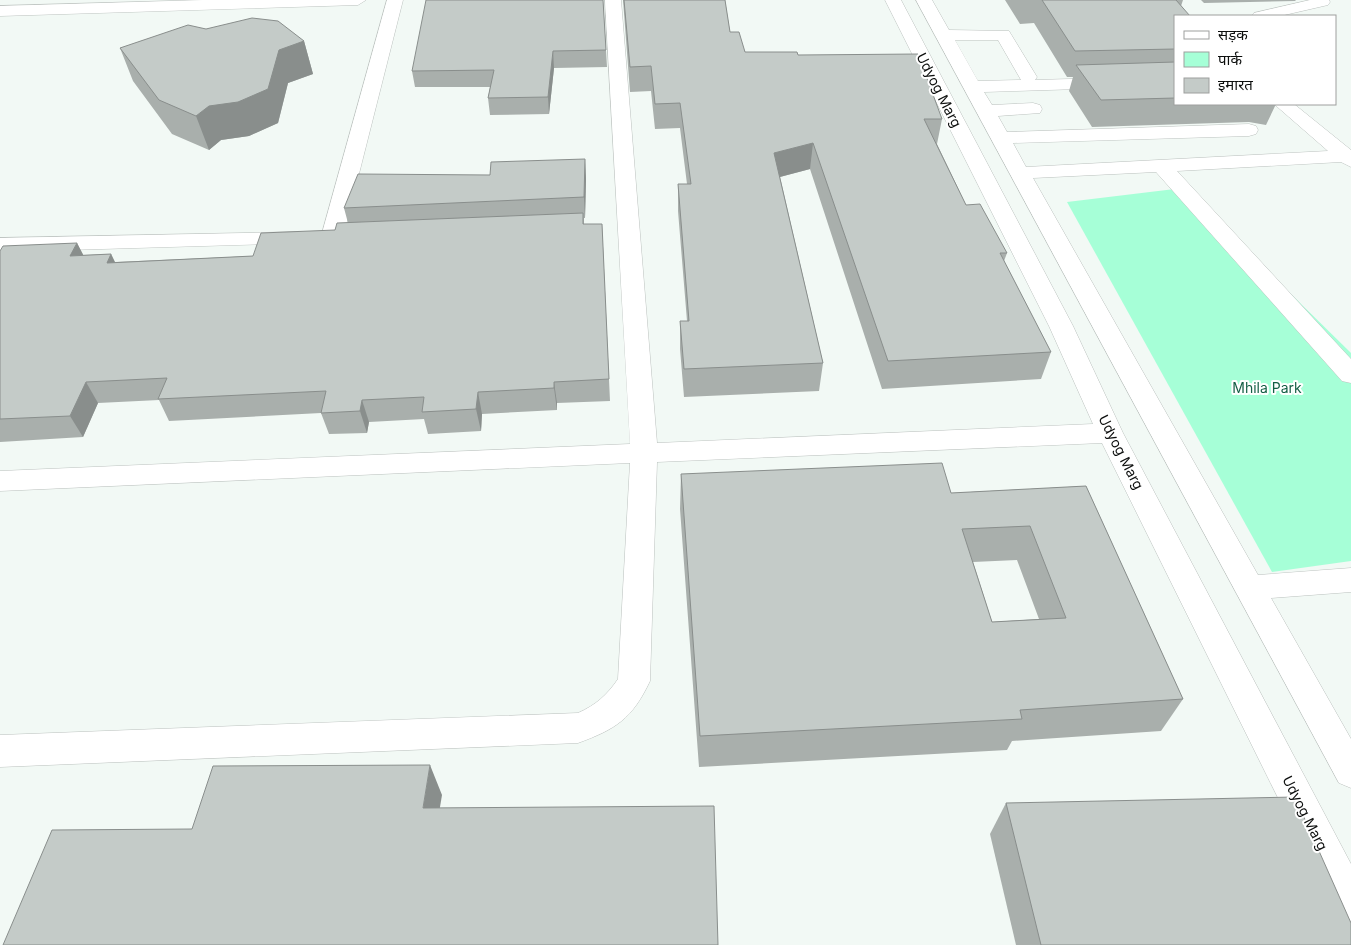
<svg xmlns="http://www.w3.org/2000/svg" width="1351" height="945" viewBox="0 0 1351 945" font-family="Inter,'Noto Sans Devanagari',sans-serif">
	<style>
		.green { fill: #a6ffd7 }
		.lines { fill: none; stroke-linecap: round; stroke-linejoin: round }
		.minor-casing { stroke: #bbc1be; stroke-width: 1 }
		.minor { fill: #fff; fill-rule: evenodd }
		.wall { fill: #a9afac; fill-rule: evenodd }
		.shaded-wall { fill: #898e8c }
		.building { fill: #c4cbc8; stroke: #898e8c; fill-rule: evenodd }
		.labels { text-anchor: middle; stroke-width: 4; stroke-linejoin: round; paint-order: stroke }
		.street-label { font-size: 14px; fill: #0c0e0d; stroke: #fff }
		.park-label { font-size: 14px; fill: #145f45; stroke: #fff }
	</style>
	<rect width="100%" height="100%" fill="#f2f9f5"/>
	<path class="green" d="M1183 188 1351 353V561L1272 572 1067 202Z"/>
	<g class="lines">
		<g class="minor-casing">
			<g id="minor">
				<path d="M203 0H366L358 5 0 16V6Z"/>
				<path d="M387 0H403L343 237 340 242 332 243 324 242 321 237Z"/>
				<path d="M605 0H621L657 443 1093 424 1049 326 885 0H901L1073 326 1123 433 1351 864V922L1337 917 1102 443 657 462 650 681C632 719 616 729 578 743L0 767V735L578 713C596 705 607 695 618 679L630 463 0 491V471L630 444Z"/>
				<path d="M916 0H932L949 30 1009 31 1037 77 1035 80 1175 76V86L984 92 992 105 1033 103 1040 105 1042 109 1040 113 998 116 1007 132 1249 124 1256 126 1258 130 1256 134 1249 136 1013 143 1026 167 1328 151 1274 104H1294L1351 150V167L1341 162 1177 171 1351 359V383L1342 381 1156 172 1033 178 1258 575 1351 568V592L1271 598 1351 739V788L1339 783ZM955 40H998L1021 80 978 81Z"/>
				<path d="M1310 0H1329L1330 2 1328 5 1280 16H1252L1254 13Z"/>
				<path d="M296 232 304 233 307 238 304 243 0 252V238Z"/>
			</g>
		</g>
		<use href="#minor" class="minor"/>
	</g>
	<g class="wall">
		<path d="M603 0 607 67 554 68 549 114 490 115 488 98 490 87H415L412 71Z"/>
		<path d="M623 0H725L730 32 745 52 798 55 942 119 937 144 966 205 1007 253 1004 261 1051 352 1041 379 882 389 810 169 780 177 823 363 819 391 684 397 680 349V321H687L678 211V184H687L680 128 655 129 651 91 630 92Z"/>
		<path d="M1005 0H1183L1181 6 1175 16V104H1276L1266 125 1249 122 1092 127 1069 91 1073 77H1067L1034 23 1020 24Z"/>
		<path d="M1201 0H1296L1295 1 1204 3Z"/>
		<path d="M206 29 304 41 313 74 288 83 278 123 249 136 221 140 209 150 172 134 133 81 120 48Z"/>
		<path d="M585 159 586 179 585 218H584V224H602L610 401 557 403V410L482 414 481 431 428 434 424 419 369 422 367 433 329 434 321 413 169 421 159 400 98 403 83 437 0 442V251L77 243 83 255 111 254 115 262 253 256 335 230 348 223 344 208 490 175Z"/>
		<path d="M681 474 951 493 1086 486 1183 699 1161 731 1012 741 1007 750 699 767 680 509ZM1017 560 1039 619 992 622 973 562Z"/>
		<path d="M1006 803 1351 945H1016L990 834Z"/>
	</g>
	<g class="shaded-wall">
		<path d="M304 41 313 74 288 83 278 123 249 136 221 140 209 150 196 116 279 50Z"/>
		<path d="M553 51 554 68 549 114 548 97Z"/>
		<path d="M813 143 810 169 772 179 774 153Z"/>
		<path d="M585 159 586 179 585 218 584 197Z"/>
		<path d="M77 243 88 264 70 256Z"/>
		<path d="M111 254 121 275 107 263Z"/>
		<path d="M86 382 98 403 83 437 70 416Z"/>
		<path d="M554 382 557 403V410L554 388Z"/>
		<path d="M478 392 482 414 481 431 476 409Z"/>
		<path d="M362 400 369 422 367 433 360 411Z"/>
		<path d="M430 765 442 795 435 837 423 808Z"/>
	</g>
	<g class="building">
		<path d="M426 0H603L606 50 553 51 548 97 488 98 494 70 412 71Z"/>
		<path d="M624 0H725L730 32H739L745 52H797L798 55 918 54 942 119H924L966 205 980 204 1007 253H1000L1051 352 888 361 813 143 774 153 823 363 684 369 680 321H689L678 184H691L680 103 655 104 651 66 630 67Z"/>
		<path d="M1042 0H1176L1190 16H1175V49L1075 51Z"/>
		<path d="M252 18 278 21 304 41 279 50 268 89 238 102 209 106 196 116 159 100 120 48 188 25 206 29Z"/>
		<path d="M1175 62V98L1101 100 1076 65Z"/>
		<path d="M585 159 584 197 344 208 358 174 490 175 491 162Z"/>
		<path d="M583 213V224H602L609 379 554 382V388L478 392 476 409 422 412 424 397 362 400 360 411 321 413 326 391 158 399 167 378 86 382 70 416 0 419V251L3 246 77 243 70 256 111 254 107 263 253 256 261 233 335 230 337 223Z"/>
		<path d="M942 463 951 493 1086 486 1183 699 1020 710 1022 719 700 736 681 474ZM1030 526 1066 618 992 622 962 529Z"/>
		<path d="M430 765 423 808 714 806 718 945H3L52 830 192 829 213 766Z"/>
		<path d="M1295 797 1351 923V945H1041L1006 803Z"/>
	</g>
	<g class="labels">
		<g class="street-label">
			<text transform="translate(939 90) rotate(63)" y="5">Udyog Marg</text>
			<text transform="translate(1121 452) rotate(63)" y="5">Udyog Marg</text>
			<text transform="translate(1305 813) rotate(63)" y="5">Udyog Marg</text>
		</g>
		<g class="park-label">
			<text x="1267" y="393">Mhila Park</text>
		</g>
	</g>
	<rect x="1174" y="15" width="162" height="90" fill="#ffffff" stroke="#9e9f9e"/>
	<rect x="1184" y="31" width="25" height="8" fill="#ffffff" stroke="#9e9f9e"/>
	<text x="1218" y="40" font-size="15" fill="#0c0e0d">सड़क</text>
	<rect x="1184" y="52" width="25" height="15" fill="#a6ffd7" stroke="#9e9f9e"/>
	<text x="1218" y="65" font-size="15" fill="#0c0e0d">पार्क</text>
	<rect x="1184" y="78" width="25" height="15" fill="#c4cbc8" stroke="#9e9f9e"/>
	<text x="1218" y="90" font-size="15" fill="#0c0e0d">इमारत</text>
</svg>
